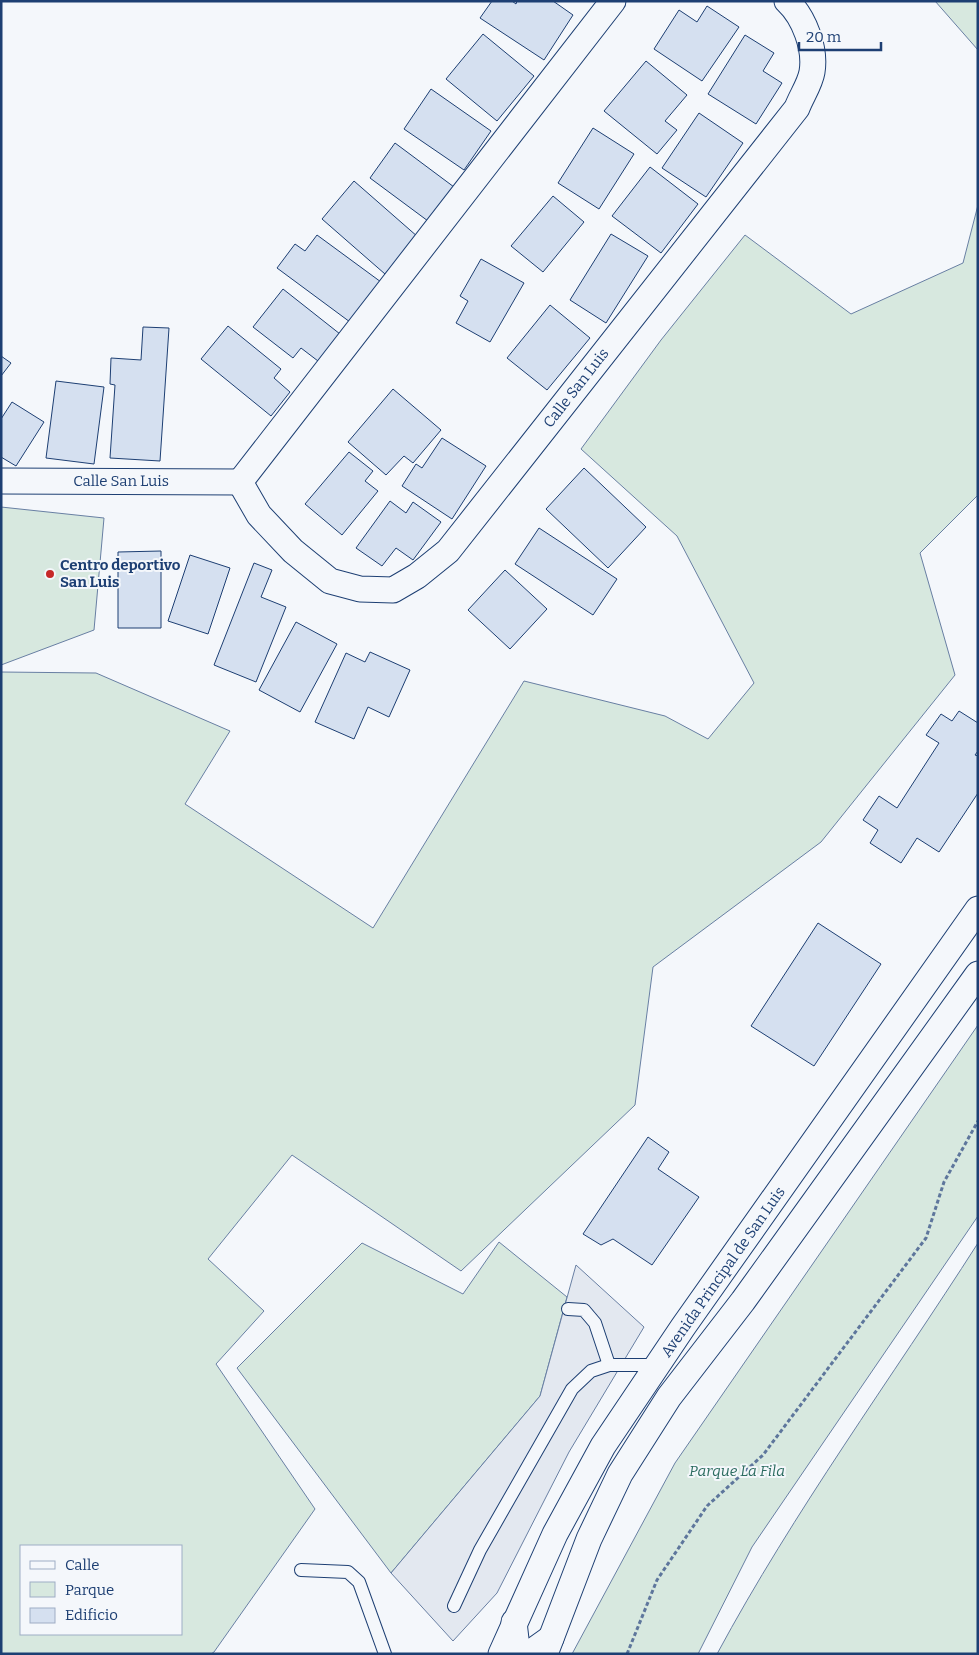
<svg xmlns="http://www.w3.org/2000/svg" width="979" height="1655" viewBox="0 0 979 1655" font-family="Bitter,serif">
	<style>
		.green { fill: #d7e8df; stroke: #687fa3; fill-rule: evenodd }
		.parking { fill: #e3e8f0; stroke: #687fa3 }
		.building { fill: #d5e0f0; stroke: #1d3f73 }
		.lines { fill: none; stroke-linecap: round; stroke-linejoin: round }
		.service-casing { stroke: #1d3f73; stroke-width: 14 }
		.minor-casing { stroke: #1d3f73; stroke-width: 27 }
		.path { stroke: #5e769c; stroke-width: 3; stroke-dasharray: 4 2.5; stroke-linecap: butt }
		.service { stroke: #f4f7fb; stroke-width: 12 }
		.minor { stroke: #f4f7fb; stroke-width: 25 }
		.poi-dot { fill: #c62828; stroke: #f4f7fb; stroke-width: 2 }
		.labels { text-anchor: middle; stroke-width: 4; stroke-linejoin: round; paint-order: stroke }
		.street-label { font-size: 15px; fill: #1d3f73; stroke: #f4f7fb }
		.poi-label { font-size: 15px; font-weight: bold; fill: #1d3f73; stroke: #f4f7fb; text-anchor: start }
		.park-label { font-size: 15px; font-style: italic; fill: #2c6c60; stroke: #f4f7fb }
	</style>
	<rect width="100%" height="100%" fill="#f4f7fb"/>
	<g class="green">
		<path d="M935 1H978V50Z"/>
		<path d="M978 205V495L920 553 955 675 821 842 653 967 635 1105 461 1271 292 1155 208 1259 264 1311 216 1364 315 1509 214 1652 211 1654H1V672L96 673 230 731 185 804 373 928 524 681 665 716 708 739 754 683 677 536 581 449 661 340 745 235 851 314 963 263ZM21 1546H181V1634H21Z"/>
		<path d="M1 507 104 518 94 630 1 665Z"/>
		<path d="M978 1025V1216L752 1547 698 1654H572L675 1463Z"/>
		<path d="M499 1242 567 1297 540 1396 391 1573 237 1368 362 1243 463 1294Z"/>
		<path d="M978 1243V1654H717C794 1511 891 1379 978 1243Z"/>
	</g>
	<path class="parking" d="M576 1265 644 1327 569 1452 497 1593 453 1641 391 1573 540 1396Z"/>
	<g class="building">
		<path d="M492 1H512L516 4 517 1H553L573 15 544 60 480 18Z"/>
		<path d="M707 6 739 27 702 81 654 49 679 10 697 22Z"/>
		<path d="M483 34 534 76 497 121 446 79Z"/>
		<path d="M745 35 774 53 763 71 782 83 756 124 708 94Z"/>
		<path d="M646 61 687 95 665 121 677 130 657 154 604 111Z"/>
		<path d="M431 89 491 131 464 170 404 129Z"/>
		<path d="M699 113 743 143 706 197 662 168Z"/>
		<path d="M593 128 634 154 599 209 558 183Z"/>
		<path d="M395 143 454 187 428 221 370 178Z"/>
		<path d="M650 167 698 204 661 253 612 216Z"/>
		<path d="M354 181 418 237 385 274 322 219Z"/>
		<path d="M553 196 584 222 543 272 511 246Z"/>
		<path d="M611 234 648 256 606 323 570 300Z"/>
		<path d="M317 235 381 282 350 322 277 268 295 244 305 251Z"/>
		<path d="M481 259 524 283 490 342 456 323 468 301 460 296Z"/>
		<path d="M283 289 340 334 318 361 301 348 293 358 253 327Z"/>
		<path d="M550 305 590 338 547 390 507 358Z"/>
		<path d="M228 326 281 369 274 378 290 392 271 416 201 359Z"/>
		<path d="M143 327 169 328 160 461 110 458 115 385 110 384 111 358 141 360Z"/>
		<path d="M1 356 11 363 1 376Z"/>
		<path d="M56 381 104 387 94 464 46 458Z"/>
		<path d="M393 389 441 430 413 463 404 456 386 475 348 442Z"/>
		<path d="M12 402 44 422 16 466 1 457V419Z"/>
		<path d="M442 438 486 466 452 519 402 486 416 464 422 468Z"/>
		<path d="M349 452 373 471 365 481 378 491 342 535 305 504Z"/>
		<path d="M584 468 646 527 608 568 546 509Z"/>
		<path d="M390 501 406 513 413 502 441 522 413 560 396 548 382 566 356 548Z"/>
		<path d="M539 528 617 579 593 615 515 564Z"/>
		<path d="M161 551V628H118V552Z"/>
		<path d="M190 555 230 568 208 634 168 621Z"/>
		<path d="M254 563 272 570 261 597 286 607 256 682 214 665Z"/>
		<path d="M505 570 547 609 510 649 468 610Z"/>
		<path d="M296 622 337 644 300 712 259 690Z"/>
		<path d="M370 652 410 670 389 717 368 707 354 739 315 722 346 653 365 662Z"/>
		<path d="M959 711 978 723V751L975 755 978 756V793L939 852 917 838 901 863 870 843 878 830 863 820 879 796 897 808 939 743 926 735 941 714 952 721Z"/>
		<path d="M818 923 881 964 814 1066 751 1026Z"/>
		<path d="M648 1137 669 1152 658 1169 699 1197 652 1265 613 1239 601 1245 583 1234Z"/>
	</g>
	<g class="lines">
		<g class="service-casing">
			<g id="service">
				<path d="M568 1309 584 1310 595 1323 609 1365"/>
				<path d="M301 1570 348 1572 359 1582 385 1654"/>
				<path d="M454 1606 480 1550 572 1389 591 1371 609 1365H658"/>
			</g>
		</g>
		<g class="minor-casing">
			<g id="minor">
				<path d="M1 481 240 482"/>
				<path d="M240 482 259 515 293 551 330 581 360 589 393 590 417 576 448 551 797 108C801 97 810 84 812 72 816 48 804 17 787 1"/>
				<path d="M240 482 613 1"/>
				<path d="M514 1622 517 1648 522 1653H530L551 1638"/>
				<path d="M501 1654 555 1534 603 1446 683 1327 978 909"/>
				<path d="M545 1654 589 1539 620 1474 669 1397 743 1301 978 974"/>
			</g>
		</g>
		<path class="path" d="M627 1654 657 1580 707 1506 763 1455 926 1238 944 1182 978 1121"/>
		<use href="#service" class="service"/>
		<use href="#minor" class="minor"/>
	</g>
	<circle class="poi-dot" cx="50" cy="574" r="5"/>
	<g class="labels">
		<g class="street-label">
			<text transform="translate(576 388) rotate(-52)" y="5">Calle San Luis</text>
			<text x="121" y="486">Calle San Luis</text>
			<text transform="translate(723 1272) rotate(-55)" y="5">Avenida Principal de San Luis</text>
		</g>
		<g class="poi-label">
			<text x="60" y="570">Centro deportivo<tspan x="60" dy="17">San Luis</tspan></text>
		</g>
		<g class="park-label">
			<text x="737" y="1476">Parque La Fila</text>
		</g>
	</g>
	<rect width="979" height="1655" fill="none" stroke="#1d3f73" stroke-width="5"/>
	<rect x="20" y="1545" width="162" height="90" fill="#f4f7fb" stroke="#9eadc5"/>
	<rect x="30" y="1561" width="25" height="8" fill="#f4f7fb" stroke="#9eadc5"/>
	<text x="65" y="1570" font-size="15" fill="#1d3f73">Calle</text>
	<rect x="30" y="1582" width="25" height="15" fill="#d7e8df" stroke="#9eadc5"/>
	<text x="65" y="1595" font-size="15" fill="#1d3f73">Parque</text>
	<rect x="30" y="1608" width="25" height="15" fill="#d5e0f0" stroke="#9eadc5"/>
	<text x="65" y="1620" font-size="15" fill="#1d3f73">Edificio</text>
	<path d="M799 42v8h82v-8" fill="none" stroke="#1d3f73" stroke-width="2.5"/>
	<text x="806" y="42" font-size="15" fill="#1d3f73" stroke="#f4f7fb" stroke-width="4" paint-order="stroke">20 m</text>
</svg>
